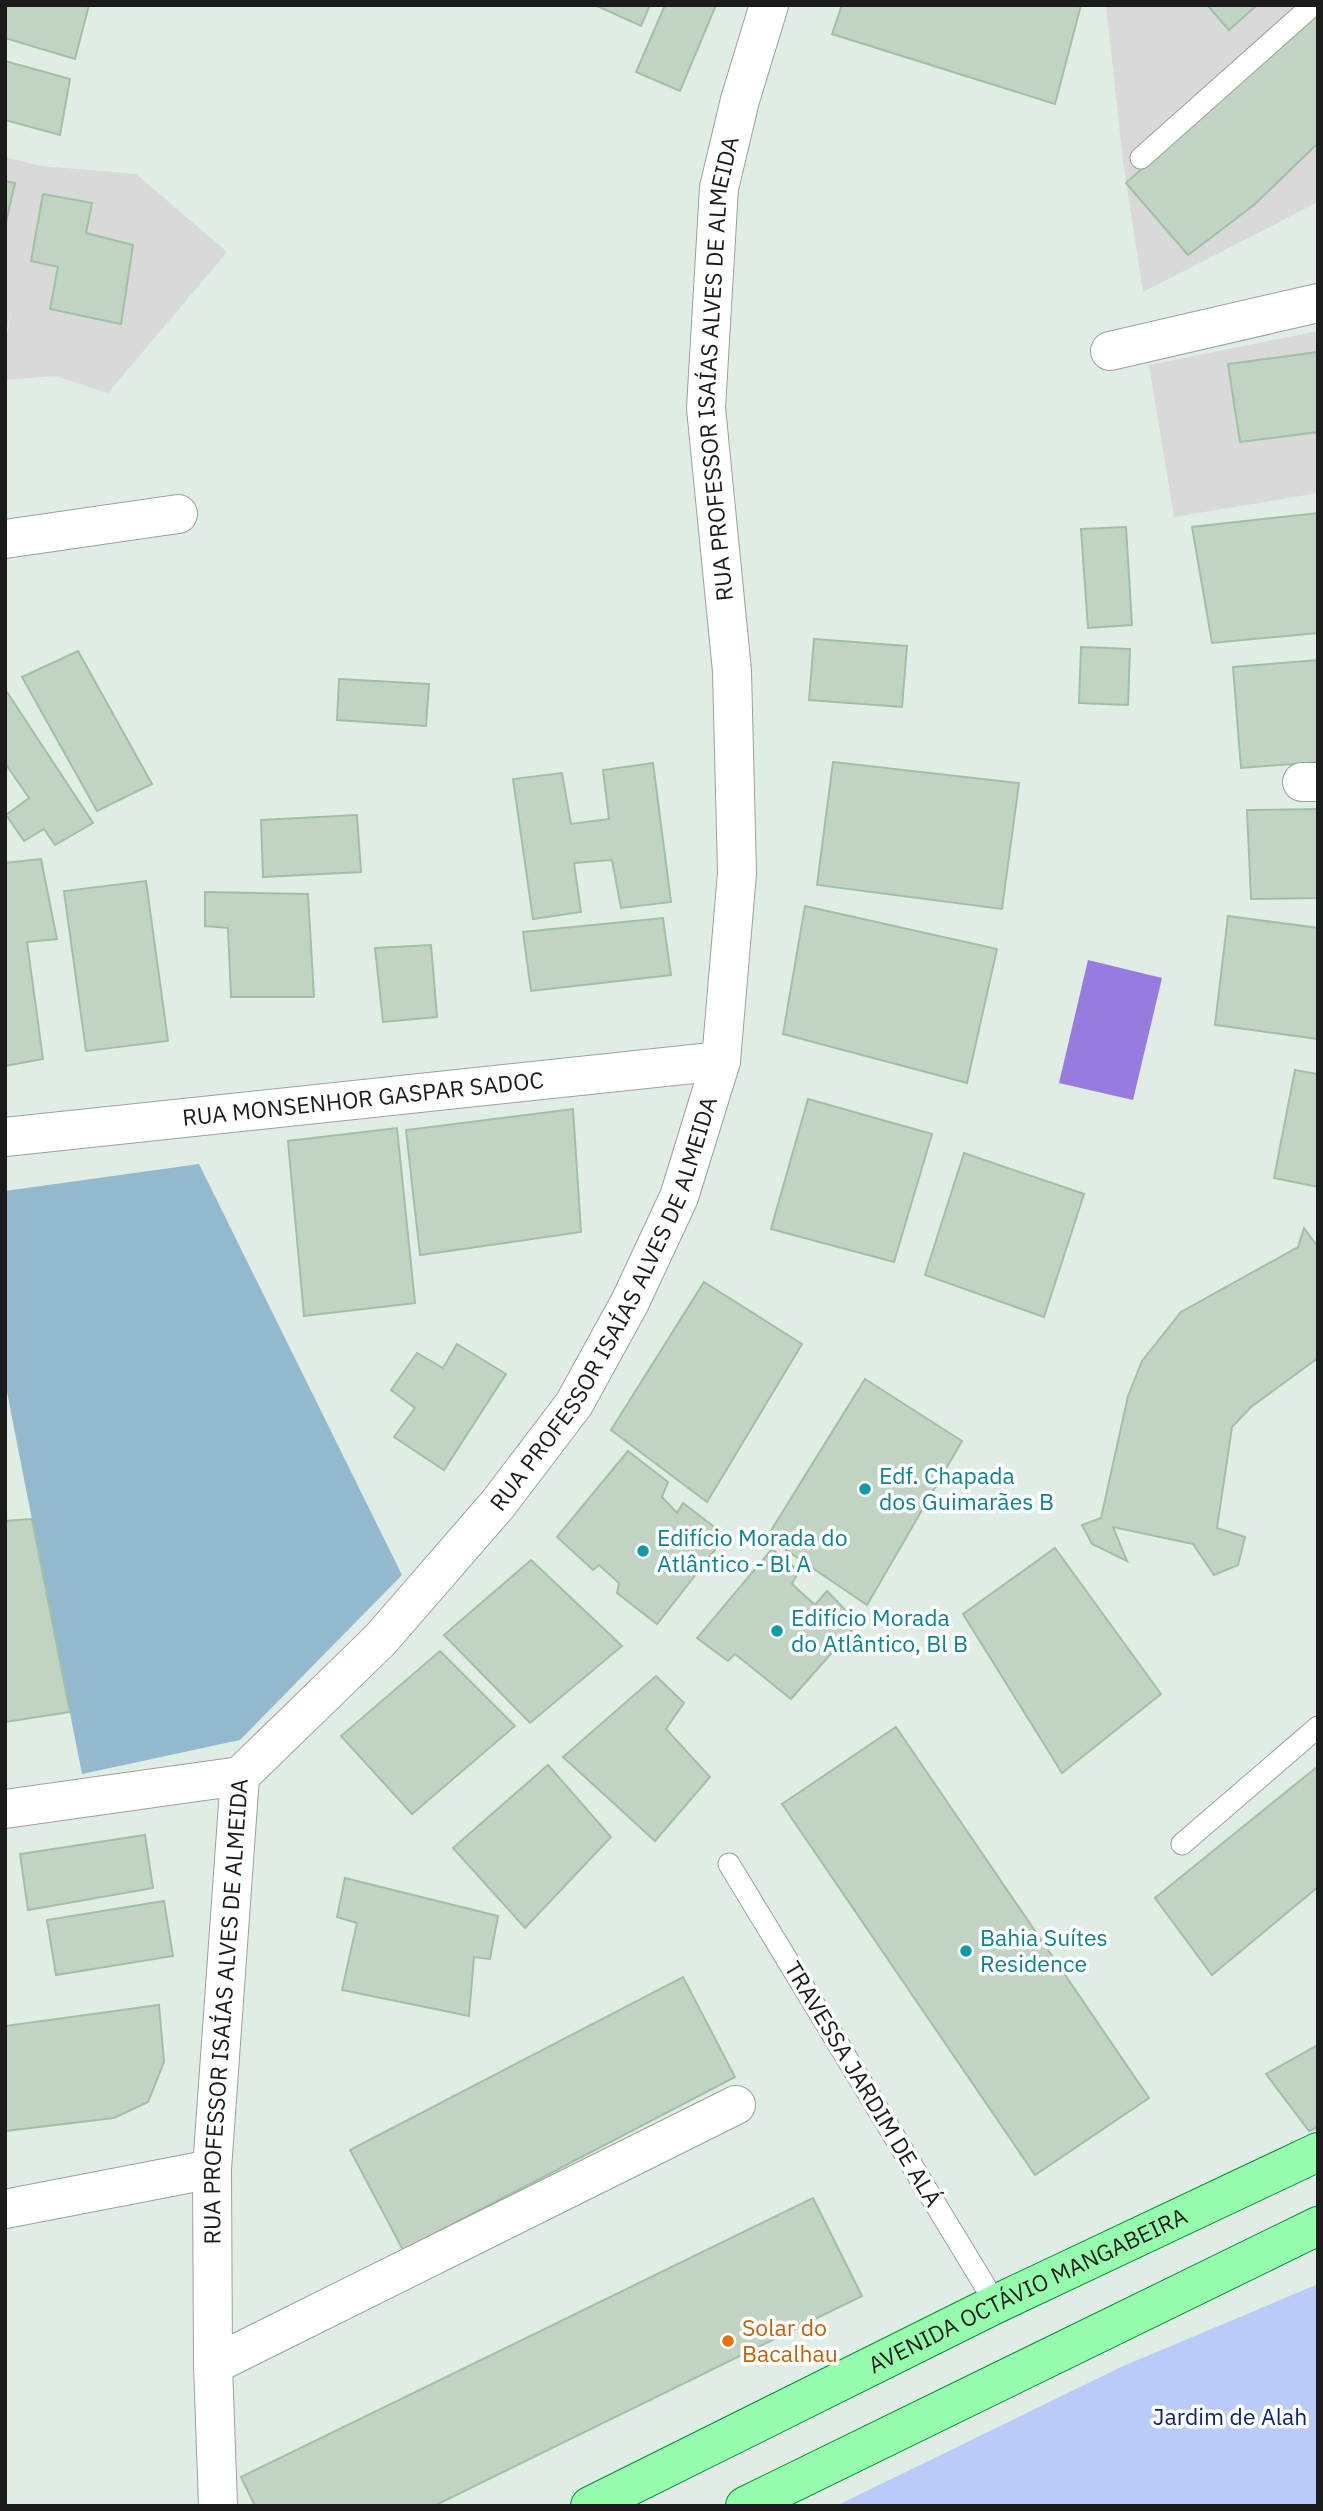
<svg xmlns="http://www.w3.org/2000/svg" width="1323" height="2511" viewBox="0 0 1323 2511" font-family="'IBM Plex Sans',sans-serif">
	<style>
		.residential { fill: #d8d9d8 }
		.forest { fill: #94b8ce }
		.park { fill: #bacbfa }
		.pitch { fill: #977bdf }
		.building { fill: #c1d4c3; stroke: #a2bfa6; stroke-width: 2 }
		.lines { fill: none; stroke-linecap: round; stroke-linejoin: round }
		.service-casing { stroke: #9f9f9f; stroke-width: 23 }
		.minor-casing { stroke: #9f9f9f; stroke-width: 40 }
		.primary-casing { stroke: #009231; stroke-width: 40 }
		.service { stroke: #fff; stroke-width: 21 }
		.minor { stroke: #fff; stroke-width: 38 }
		.primary { stroke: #95fdad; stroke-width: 38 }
		.culture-dot { fill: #0f9aa8; stroke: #fff; stroke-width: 2.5 }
		.food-dot { fill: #e8710a; stroke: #fff; stroke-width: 2.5 }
		.labels { text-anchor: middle; stroke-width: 7; stroke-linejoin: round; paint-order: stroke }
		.street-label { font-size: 23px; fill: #1b1b1b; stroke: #fff }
		.culture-label { font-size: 23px; fill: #0d838f; stroke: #fff; text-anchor: start }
		.food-label { font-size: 23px; fill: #c56008; stroke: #fff; text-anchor: start }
		.park-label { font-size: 23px; fill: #09257a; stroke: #fff }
	</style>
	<rect width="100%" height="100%" fill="#e0ede5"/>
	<g class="residential">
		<path d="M1106 5H1318V202L1143 292 1123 161Z"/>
		<path d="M5 157 42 166 136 174 227 252 108 393 55 376 5 380V344L13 304 5 337Z"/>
		<path d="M1318 331V493L1174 517 1149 365Z"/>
	</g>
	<path class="forest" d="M199 1164 402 1575 240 1740 82 1774 5 1382V1191Z"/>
	<path class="park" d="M1318 2284V2506H836L1121 2367Z"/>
	<path class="pitch" d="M1088 960 1162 978 1133 1100 1059 1083Z"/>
	<g class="building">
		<path d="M5 5H89L75 59 5 38Z"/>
		<path d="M595 5H650L641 26Z"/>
		<path d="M665 5H716L680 91 636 72Z"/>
		<path d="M842 5H1081L1055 104 832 34Z"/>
		<path d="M1207 5H1257L1229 30Z"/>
		<path d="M1318 12V143L1254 205 1188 255 1126 183Z"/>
		<path d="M5 61 70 79 60 135 5 120Z"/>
		<path d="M5 181 15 183 5 226Z"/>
		<path d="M43 194 92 203 86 233 133 245 121 324 50 309 58 267 31 261Z"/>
		<path d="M1318 352V432L1240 442 1228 364Z"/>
		<path d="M1318 513V633L1212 643 1192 527Z"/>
		<path d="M1126 527 1132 625 1088 628 1081 529Z"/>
		<path d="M814 639 907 646 902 707 809 700Z"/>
		<path d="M1081 647 1130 649 1128 705 1079 703Z"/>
		<path d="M78 651 152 784 97 811 22 677Z"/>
		<path d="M1318 660V762L1241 768 1233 667Z"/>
		<path d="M339 679 429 684 426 726 337 720Z"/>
		<path d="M5 689 93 823 55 845 44 829 24 841 6 815 29 798 5 763Z"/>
		<path d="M833 762 1019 783 1002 909 817 885Z"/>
		<path d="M653 763 671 902 621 908 612 860 574 863 581 912 533 919 513 779 562 773 571 824 609 819 603 770Z"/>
		<path d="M1318 809V898L1251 899 1247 810Z"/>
		<path d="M357 815 361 872 263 877 261 820Z"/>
		<path d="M41 859 57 939 27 942 43 1059 5 1066V863Z"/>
		<path d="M146 881 168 1041 86 1051 64 891Z"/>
		<path d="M205 892 308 894 314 997H231L228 928 205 926Z"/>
		<path d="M805 906 997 949 967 1083 783 1034Z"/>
		<path d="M1228 916 1318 928V1039L1215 1025Z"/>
		<path d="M663 918 671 975 531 991 523 932Z"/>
		<path d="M431 945 437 1017 383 1022 375 948Z"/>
		<path d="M1295 1070 1318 1074V1187L1274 1178Z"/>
		<path d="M808 1099 932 1134 894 1262 771 1229Z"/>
		<path d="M573 1109 581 1232 420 1255 406 1130Z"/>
		<path d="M397 1128 415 1303 304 1316 288 1141Z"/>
		<path d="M964 1153 1084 1194 1044 1317 925 1275Z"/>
		<path d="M1304 1228 1318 1247V1358L1251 1407 1232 1427 1217 1528 1245 1537 1238 1565 1214 1575 1193 1544 1113 1527 1127 1561 1092 1544 1082 1525 1101 1518 1128 1396 1142 1361 1181 1312 1298 1247Z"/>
		<path d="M704 1282 802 1344 707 1502 611 1430Z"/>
		<path d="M457 1344 506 1374 444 1470 394 1437 415 1408 391 1390 417 1353 443 1368Z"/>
		<path d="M865 1379 962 1441 867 1605 767 1537Z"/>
		<path d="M628 1451 668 1482 662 1497 677 1513 683 1503 726 1536 657 1624 617 1593 619 1583 599 1565 593 1570 557 1537Z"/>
		<path d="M32 1519 70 1712 5 1722V1521Z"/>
		<path d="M1055 1548 1161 1694 1062 1773 963 1614Z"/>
		<path d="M772 1549 799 1571 792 1584 815 1605 827 1591 858 1623 791 1699 735 1654 728 1661 697 1638Z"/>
		<path d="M531 1560 622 1646 530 1723 444 1635Z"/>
		<path d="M440 1651 515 1726 412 1814 341 1736Z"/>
		<path d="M656 1676 684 1703 666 1729 710 1777 655 1841 563 1757Z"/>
		<path d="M896 1727 1149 2098 1035 2175 782 1804Z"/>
		<path d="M548 1765 611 1837 525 1928 453 1848Z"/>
		<path d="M1318 1766V1887L1212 1975 1155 1898Z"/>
		<path d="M145 1835 153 1888 28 1910 20 1854Z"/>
		<path d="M345 1878 498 1916 490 1959 474 1957 469 2016 342 1990 357 1923 337 1917Z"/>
		<path d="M164 1901 173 1956 56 1975 47 1920Z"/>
		<path d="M683 1977 735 2077 403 2250 350 2150Z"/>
		<path d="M159 2005 164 2062 148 2102 114 2118 5 2131V2026Z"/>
		<path d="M1318 2045V2127L1309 2131 1266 2074Z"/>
		<path d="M813 2198 862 2296 434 2506H255L241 2477Z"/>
	</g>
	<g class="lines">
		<g class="service-casing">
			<g id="service">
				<path d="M1141 158 1313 5"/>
				<path d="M1182 1844 1318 1727"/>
				<path d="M729 1864 996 2304"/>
			</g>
		</g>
		<g class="minor-casing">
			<g id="minor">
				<path d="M1110 351 1318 303"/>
				<path d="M5 539 178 514"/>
				<path d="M1302 782H1318"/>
				<path id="s1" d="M5 1137 721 1061"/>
				<path d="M5 1809 240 1776"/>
				<path d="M5 2209 212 2169"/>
				<path d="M213 2365 736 2105"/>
				<path id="s2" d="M218 2506 213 2365 212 2169 240 1776 380 1640 498 1504 574 1404 630 1302 679 1197 721 1061 737 873 732 671 706 408 719 188 740 100 769 5"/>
			</g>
		</g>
		<g class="primary-casing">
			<g id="primary">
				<path id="s3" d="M590 2506 996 2304 1318 2152"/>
				<path d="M745 2506 1318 2226"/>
			</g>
		</g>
		<use href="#service" class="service"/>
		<use href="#minor" class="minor"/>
		<use href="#primary" class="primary"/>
	</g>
	<g class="culture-dot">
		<circle cx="865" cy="1489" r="7"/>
		<circle cx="643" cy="1551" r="7"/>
		<circle cx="777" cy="1631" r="7"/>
		<circle cx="966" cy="1951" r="7"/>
	</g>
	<circle class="food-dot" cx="728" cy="2341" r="7"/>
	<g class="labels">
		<g class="street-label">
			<text dy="8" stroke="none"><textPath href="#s2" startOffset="2301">RUA PROFESSOR ISAÍAS ALVES DE ALMEIDA</textPath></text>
			<text dy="8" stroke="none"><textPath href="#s1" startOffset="360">RUA MONSENHOR GASPAR SADOC</textPath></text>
			<text dy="8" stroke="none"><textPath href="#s2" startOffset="1335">RUA PROFESSOR ISAÍAS ALVES DE ALMEIDA</textPath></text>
			<text dy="8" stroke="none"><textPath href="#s2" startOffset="495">RUA PROFESSOR ISAÍAS ALVES DE ALMEIDA</textPath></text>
			<text transform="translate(863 2084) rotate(59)" y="8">TRAVESSA JARDIM DE ALÁ</text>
			<text dy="8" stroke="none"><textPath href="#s3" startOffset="488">AVENIDA OCTÁVIO MANGABEIRA</textPath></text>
		</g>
		<g class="culture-label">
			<text x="879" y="1484">Edf. Chapada<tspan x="879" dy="26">dos Guimarães B</tspan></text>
			<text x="657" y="1546">Edifício Morada do<tspan x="657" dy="26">Atlântico - Bl A</tspan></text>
			<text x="791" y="1626">Edifício Morada<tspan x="791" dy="26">do Atlântico, Bl B</tspan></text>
			<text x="980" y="1946">Bahia Suítes<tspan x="980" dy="26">Residence</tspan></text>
		</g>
		<g class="food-label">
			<text x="742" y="2336">Solar do<tspan x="742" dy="26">Bacalhau</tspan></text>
		</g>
		<g class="park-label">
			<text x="1230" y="2425">Jardim de Alah</text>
		</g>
	</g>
	<rect width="1323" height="2511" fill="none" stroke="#1b1b1b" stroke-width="14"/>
</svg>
